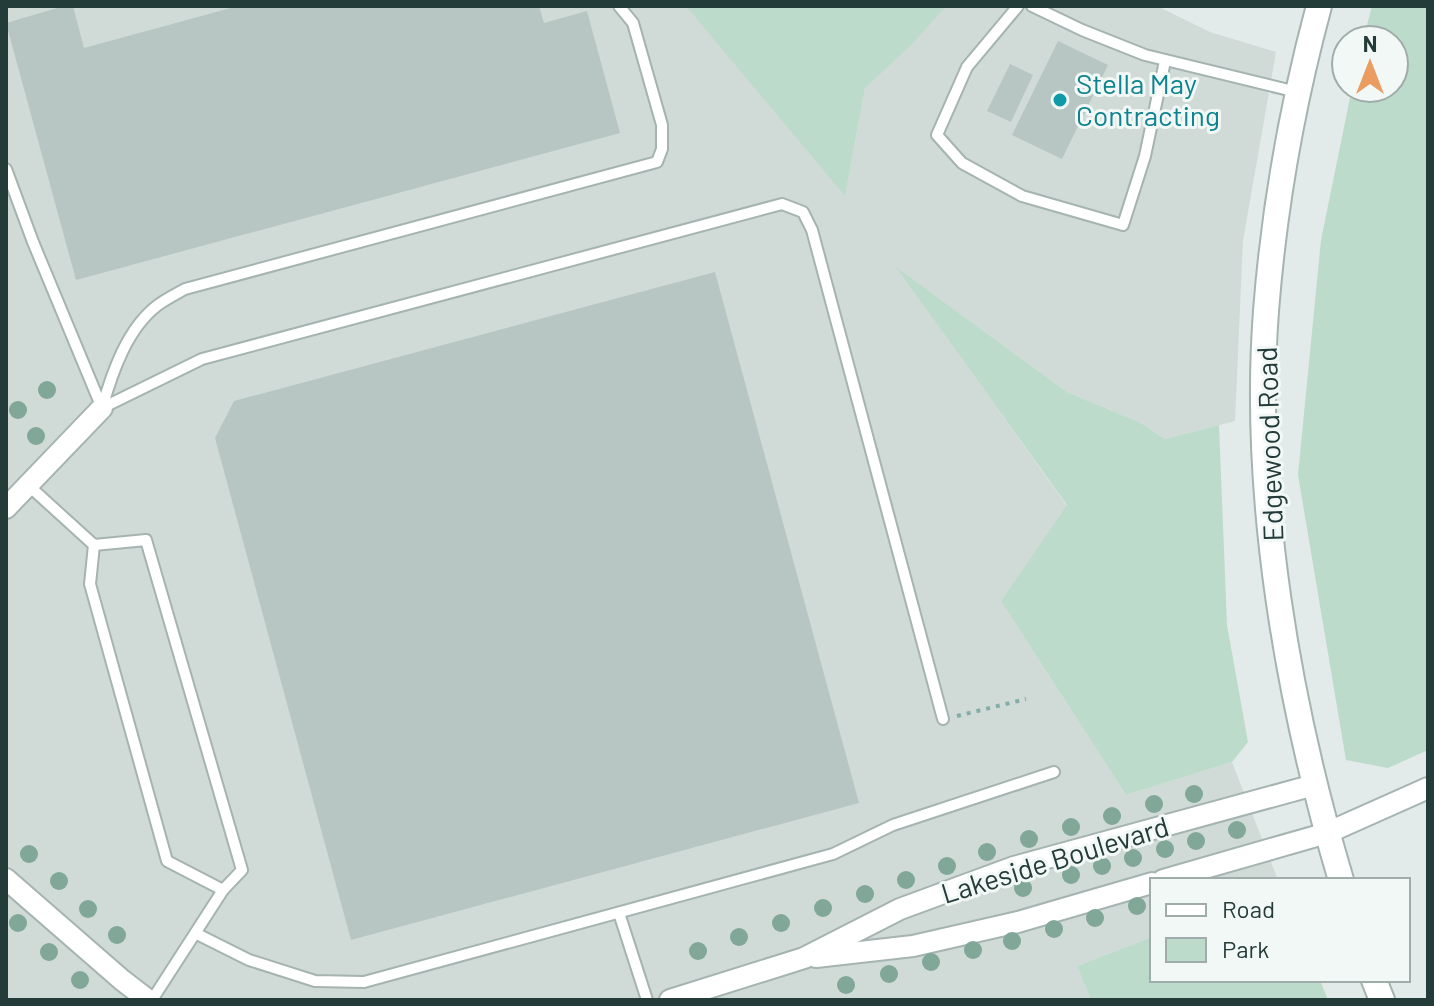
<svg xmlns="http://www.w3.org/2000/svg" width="1434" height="1006" viewBox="0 0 1434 1006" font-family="Barlow,sans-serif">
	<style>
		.built { fill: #d0dbd8 }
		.green { fill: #bcdbca }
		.building { fill: #b7c6c2 }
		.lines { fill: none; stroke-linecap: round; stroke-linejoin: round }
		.service-casing { stroke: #a5b3b1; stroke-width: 14 }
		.minor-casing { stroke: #a5b3b1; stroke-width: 24 }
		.tertiary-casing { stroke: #a5b3b1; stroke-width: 28 }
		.path { stroke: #84ada8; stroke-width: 4; stroke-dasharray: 4 6; stroke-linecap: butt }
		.service { stroke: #fff; stroke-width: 10 }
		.minor { stroke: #fff; stroke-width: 20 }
		.tertiary { stroke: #fff; stroke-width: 24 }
		.tree { fill: #80a797 }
		.culture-dot { fill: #0f9aa8; stroke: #f2f8f6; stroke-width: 3 }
		.labels { text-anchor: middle; stroke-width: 6; stroke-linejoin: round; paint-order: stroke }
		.culture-label { font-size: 28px; fill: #0d838f; stroke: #f2f8f6; text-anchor: start }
		.street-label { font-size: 28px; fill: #233b39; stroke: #f2f8f6 }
	</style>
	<rect width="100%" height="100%" fill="#e2ebe9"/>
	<path class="built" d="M6 6H691L845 195 865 88 944 6H1157L1210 32 1276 52 1243 241 1235 421 1165 439 1141 423 1067 392 898 269 1067 506 1001 601 1126 795 1232 762 1278 880H1152V937L1077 966 1091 1000H6Z"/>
	<g class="green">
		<path d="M686 6H946L912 44 865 88 845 196Z"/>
		<path d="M1372 6H1428V750L1388 768 1346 760 1298 475 1321 240 1352 88H1394V40H1363Z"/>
		<path d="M896 267 1067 392 1141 423 1165 439 1219 425 1227 625 1248 742 1232 762 1126 795 1001 601 1067 505Z"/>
		<path d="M1152 937V980H1320L1328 1000H1091L1077 966Z"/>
	</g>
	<g class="building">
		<path d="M64 6H73L84 48 238 6H539L544 23 587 11 620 133 76 280 6 23Z"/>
		<path d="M1058 41 1108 65 1062 159 1012 135Z"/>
		<path d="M1010 64 1033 75 1011 122 987 111Z"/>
		<path d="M715 272 859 803 351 940 215 438 234 401Z"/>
	</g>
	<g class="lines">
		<g class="service-casing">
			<g id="service">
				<path d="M1018 6 967 67 937 135 962 163 1022 196 1123 225 1145 156 1165 61"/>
				<path d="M1032 6 1082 30 1145 55 1297 92"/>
				<path d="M6 169 33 242 102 408"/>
				<path d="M102 408 202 359 782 204 803 212 812 230 943 719"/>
				<path d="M102 408C112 373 127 328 158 305 166 299 176 294 185 289L657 162 662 149V125L633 23 619 6"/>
				<path d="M28 485 94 545 146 540 242 870 223 890 152 1000"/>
				<path d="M94 545 90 584 167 861 223 890"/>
				<path d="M619 913 647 1000"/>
				<path d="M197 934 249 960 315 981 364 982 833 854 893 825 1054 772"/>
			</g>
		</g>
		<g class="minor-casing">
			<g id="minor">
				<path d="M6 508 102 408"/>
				<path d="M6 879 122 980 148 1000"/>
				<path d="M1163 880 1327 833 1428 788"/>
				<path d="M816 957 913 946 1018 922 1152 883"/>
				<path d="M670 1000 804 958 900 909 1014 867 1314 785"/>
			</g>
		</g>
		<g class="tertiary-casing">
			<g id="tertiary">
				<path d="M1319 6C1292 106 1274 208 1266 311 1252 497 1288 702 1341 880"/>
				<path d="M1374 980 1382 1000"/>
			</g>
		</g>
		<path class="path" d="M957 716 1026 699"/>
		<use href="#service" class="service"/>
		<use href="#minor" class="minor"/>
		<use href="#tertiary" class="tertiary"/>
	</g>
	<g class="tree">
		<circle cx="47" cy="390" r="9"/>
		<circle cx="18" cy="410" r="9"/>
		<circle cx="36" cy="436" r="9"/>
		<circle cx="1194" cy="794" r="9"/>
		<circle cx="1154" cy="804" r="9"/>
		<circle cx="1112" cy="816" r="9"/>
		<circle cx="1071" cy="827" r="9"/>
		<circle cx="1237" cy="830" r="9"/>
		<circle cx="1029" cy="839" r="9"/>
		<circle cx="1196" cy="841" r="9"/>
		<circle cx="1165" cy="849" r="9"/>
		<circle cx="987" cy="852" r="9"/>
		<circle cx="29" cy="854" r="9"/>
		<circle cx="1133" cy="858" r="9"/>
		<circle cx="947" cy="866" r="9"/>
		<circle cx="1102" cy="866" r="9"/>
		<circle cx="1071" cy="875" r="9"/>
		<circle cx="906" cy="880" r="9"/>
		<circle cx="59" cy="881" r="9"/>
		<circle cx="1023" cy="888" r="9"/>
		<circle cx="865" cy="894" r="9"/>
		<circle cx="1137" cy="906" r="9"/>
		<circle cx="823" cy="908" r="9"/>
		<circle cx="88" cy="909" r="9"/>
		<circle cx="1095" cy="918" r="9"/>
		<circle cx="18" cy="923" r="9"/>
		<circle cx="781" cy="923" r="9"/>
		<circle cx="1054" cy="929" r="9"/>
		<circle cx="117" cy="935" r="9"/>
		<circle cx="739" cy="937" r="9"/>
		<circle cx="1012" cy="941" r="9"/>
		<circle cx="973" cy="950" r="9"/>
		<circle cx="698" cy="951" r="9"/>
		<circle cx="49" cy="952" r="9"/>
		<circle cx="931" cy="962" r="9"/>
		<circle cx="889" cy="974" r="9"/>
		<circle cx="80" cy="980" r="9"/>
		<circle cx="846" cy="985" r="9"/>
	</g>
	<circle class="culture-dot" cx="1060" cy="100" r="8"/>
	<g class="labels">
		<g class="culture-label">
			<text x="1076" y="94">Stella May<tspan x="1076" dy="32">Contracting</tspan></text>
		</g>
		<g class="street-label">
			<text transform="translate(1270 444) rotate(-92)" y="10">Edgewood Road</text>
			<text transform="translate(1055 860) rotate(-17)" y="10">Lakeside Boulevard</text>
		</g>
	</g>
	<rect width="1434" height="1006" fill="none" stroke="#233b39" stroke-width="16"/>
	<rect x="1150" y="878" width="260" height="104" fill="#f2f8f6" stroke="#9facaa" stroke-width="2"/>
	<rect x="1166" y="904" width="40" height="12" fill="#ffffff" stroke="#9facaa" stroke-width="2"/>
	<text x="1222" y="918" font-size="24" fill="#233b39">Road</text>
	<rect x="1166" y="938" width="40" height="24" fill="#bcdbca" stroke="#9facaa" stroke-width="2"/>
	<text x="1222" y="958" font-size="24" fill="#233b39">Park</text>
	<g transform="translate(1370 64)"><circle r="38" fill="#f2f8f6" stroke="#9facaa" stroke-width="2"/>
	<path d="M0-6L14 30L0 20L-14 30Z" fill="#ea9c61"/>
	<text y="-12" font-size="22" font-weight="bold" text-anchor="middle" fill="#233b39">N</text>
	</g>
</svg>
